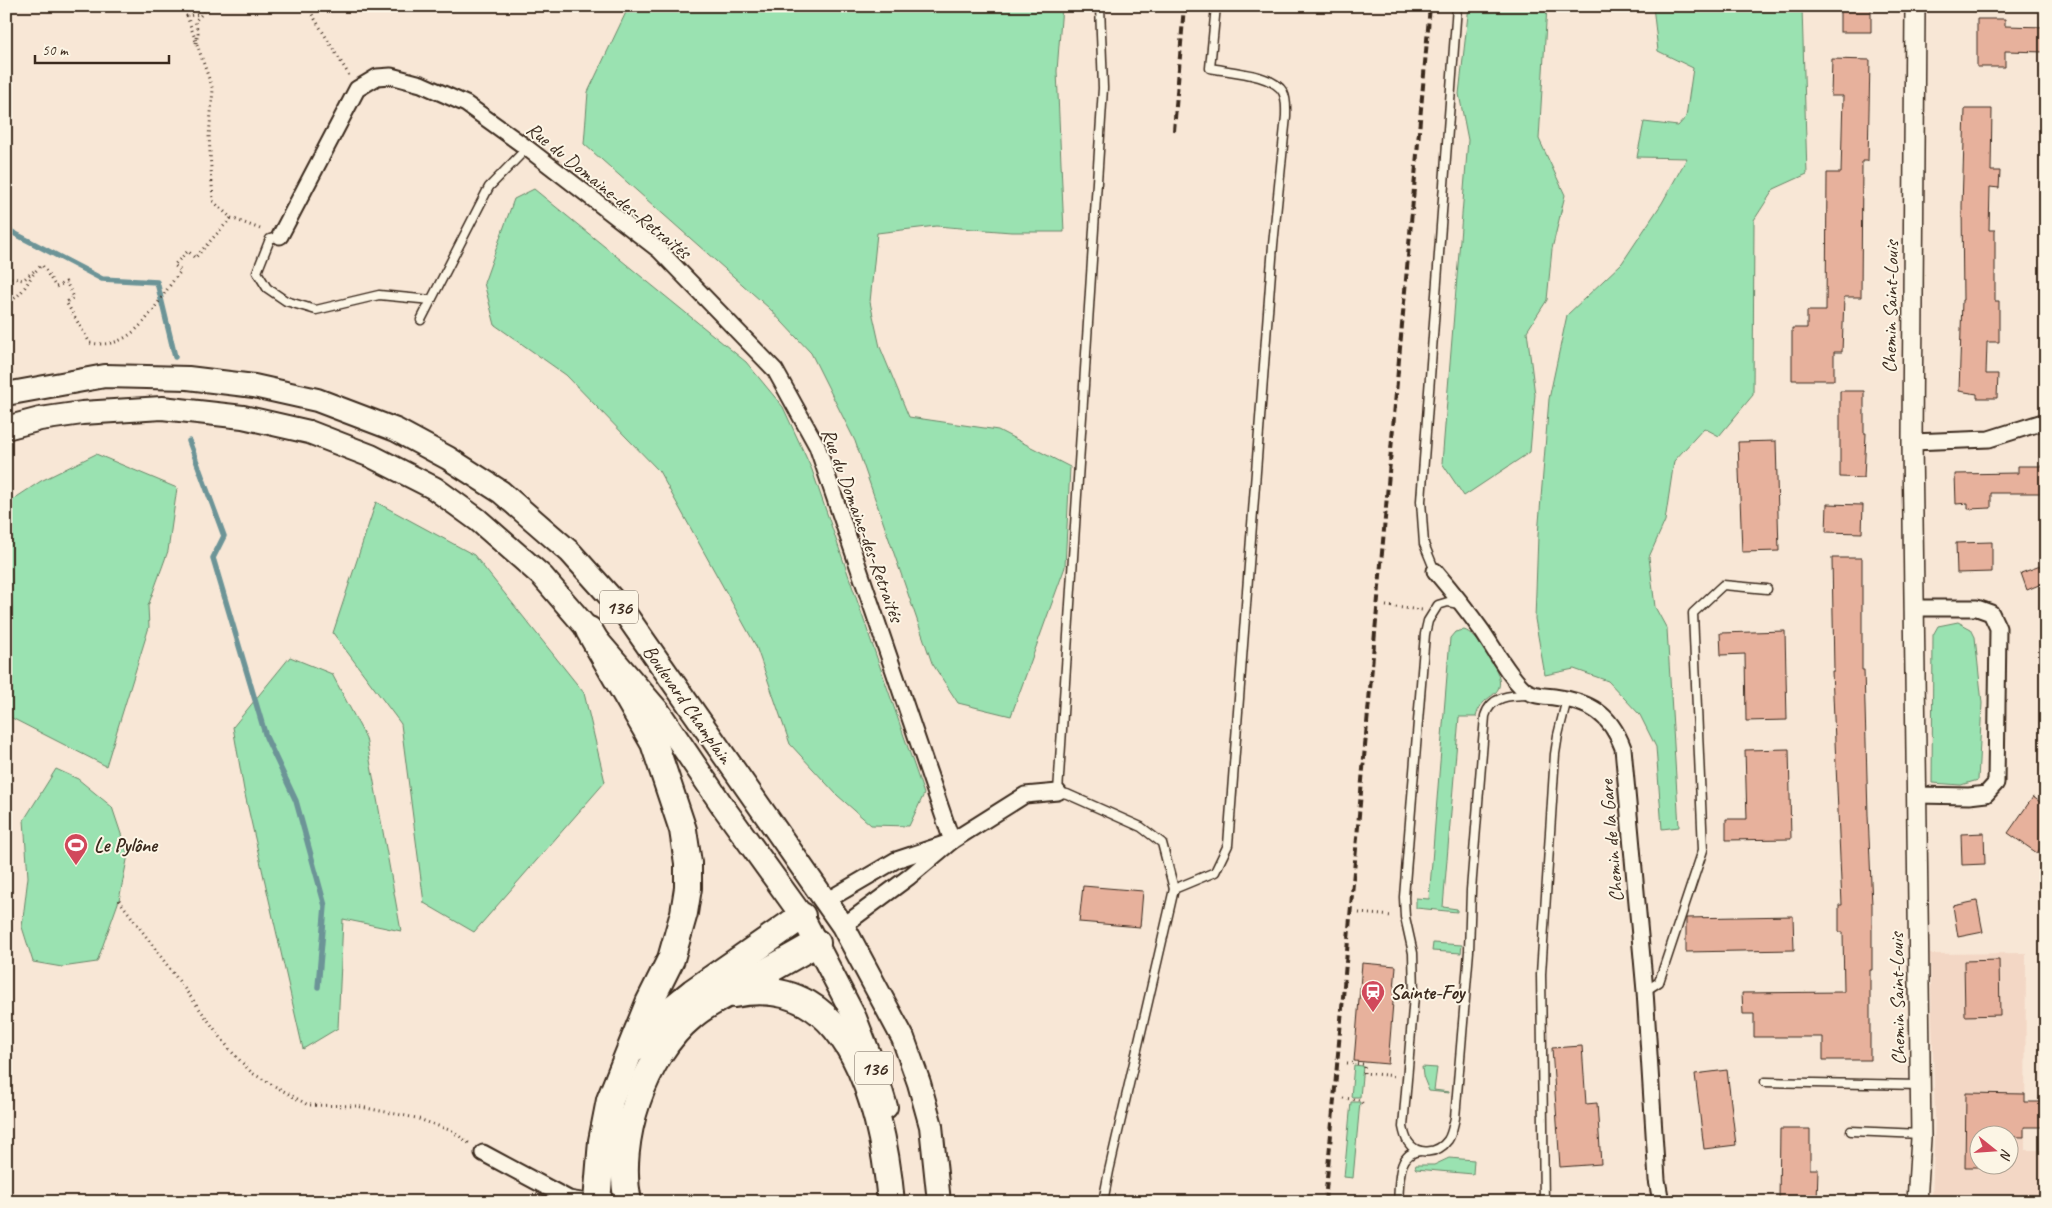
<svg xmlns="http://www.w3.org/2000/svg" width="2052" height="1208" viewBox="0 0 2052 1208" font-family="Caveat,sans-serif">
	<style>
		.built { fill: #f3d7c5; fill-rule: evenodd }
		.green { fill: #9ae2b1; stroke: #6a8668 }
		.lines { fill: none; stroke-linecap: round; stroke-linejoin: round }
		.stream { stroke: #6c9497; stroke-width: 5.5 }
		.building { fill: #e7b19c; stroke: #3b2a1e }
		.service-casing { stroke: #3b2a1e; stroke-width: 11 }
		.minor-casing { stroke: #3b2a1e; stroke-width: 19 }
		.tertiary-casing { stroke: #3b2a1e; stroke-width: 22 }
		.primary-casing { stroke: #3b2a1e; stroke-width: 26 }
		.motorway-casing { stroke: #3b2a1e; stroke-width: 30 }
		.path { stroke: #3b2a1e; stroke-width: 3; stroke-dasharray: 1 4; stroke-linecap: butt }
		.service { stroke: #fcf5e5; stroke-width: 8 }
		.minor { stroke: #fcf5e5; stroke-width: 15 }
		.tertiary { stroke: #fcf5e5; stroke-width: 19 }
		.primary { stroke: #fcf5e5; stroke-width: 22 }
		.motorway { stroke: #fcf5e5; stroke-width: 26 }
		.rail { stroke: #3b2a1e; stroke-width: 4; stroke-dasharray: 8 4; stroke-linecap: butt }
		.labels { text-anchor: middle; stroke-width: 4; stroke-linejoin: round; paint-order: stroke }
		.shield { fill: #fcf5e5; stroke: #75675a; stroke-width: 1 }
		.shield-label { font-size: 19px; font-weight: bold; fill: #3b2a1e }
		.street-label { font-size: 20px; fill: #3b2a1e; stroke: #fcf5e5 }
		.poi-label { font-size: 20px; font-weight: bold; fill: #3b2a1e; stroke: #fcf5e5; text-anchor: start }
	</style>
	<rect width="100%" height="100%" fill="#f8e7d6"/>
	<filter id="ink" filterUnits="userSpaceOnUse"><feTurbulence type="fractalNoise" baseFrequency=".02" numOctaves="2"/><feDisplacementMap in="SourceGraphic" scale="10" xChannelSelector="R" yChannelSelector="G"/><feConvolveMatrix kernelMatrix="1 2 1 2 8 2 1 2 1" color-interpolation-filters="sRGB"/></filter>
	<g filter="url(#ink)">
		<path class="built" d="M2026 953 2025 1150H2046V1202H1932L1935 1115 1930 954ZM1980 1136H2010V1166H1980Z"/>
		<g class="green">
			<path d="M629 6H1062L1057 71 1064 232H1011L936 226 877 233 870 302 880 347 909 417 998 430 1070 467 1065 567 1011 716 958 703 932 663 855 441 811 353 769 308 584 144 588 92Z"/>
			<path d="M1469 6H1547L1539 139 1565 195 1552 249 1547 300 1527 331 1535 395 1530 452 1464 496 1442 463 1468 140 1459 94Z"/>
			<path d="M1653 6H1804L1802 8 1807 174 1774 189 1754 220 1753 395 1719 436 1704 428 1674 461 1665 521 1649 557 1655 607 1667 629 1679 827 1662 829 1656 747 1640 715 1608 681 1574 669 1545 675 1535 619 1538 535 1549 399 1567 315 1622 263 1662 203 1687 158 1637 157 1644 122 1678 126 1686 117 1693 68 1658 51Z"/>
			<path d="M534 189 746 362 783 407 812 470 924 794 909 826 871 825 837 795 790 744 756 646 659 471 566 375 495 325 484 283 514 199Z"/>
			<path d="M96 454 177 488 168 551 148 606 149 627 106 766 6 715V504L41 481Z"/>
			<path d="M376 502 474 555 584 693 605 782 474 932 424 903 401 724 333 633Z"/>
			<path d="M1958 622 1971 629 1975 637 1982 703 1978 780 1961 785 1932 783 1933 635 1938 626Z"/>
			<path d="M1464 630C1477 633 1504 674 1499 687 1495 698 1481 697 1476 717H1459L1443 907 1457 909V912L1416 908V898L1429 899 1450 638 1455 632Z"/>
			<path d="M290 657 332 674 366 738 401 931 343 919 338 1028 303 1049 244 790 233 727Z"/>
			<path d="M56 769 78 779 112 807 128 855 119 900 97 962 62 967 33 962 22 927 28 877 24 820Z"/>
			<path d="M1433 943 1462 945 1461 953 1432 951Z"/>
			<path d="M1354 1065 1363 1066 1360 1097H1351Z"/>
			<path d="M1422 1067 1437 1068 1434 1090 1449 1092V1093L1429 1091 1423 1076Z"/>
			<path d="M1351 1102H1360L1353 1178 1344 1177Z"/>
			<path d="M1449 1158 1474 1160 1473 1174 1416 1169 1415 1168 1416 1165H1434Z"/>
		</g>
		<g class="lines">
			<g class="stream">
				<path d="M6 229 102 279 157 282 175 357"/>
				<path d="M189 441 224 536 213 558 266 737 296 801 325 906 318 987"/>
			</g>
		</g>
		<g class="building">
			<rect x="1840" y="6" width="31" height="26"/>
			<path d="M1977 19H2005V26L2046 27V52L2005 51V67H1977Z"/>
			<path d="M1832 59 1870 60 1868 161H1862L1861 297H1844L1842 352H1834V380H1792V328H1807V311H1826L1827 173H1841L1843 96H1831Z"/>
			<path d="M1965 109H1992L1991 171H2000L1999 188 1990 187 1989 230H1995V301H1999V342H1987L1986 374H1998L1997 398H1977V394L1959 391 1962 300H1963L1962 206Z"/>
			<path d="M1840 391H1864V433H1866L1864 478 1840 477Z"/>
			<path d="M1776 441 1779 551 1742 552 1738 442Z"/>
			<path d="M2018 466H2046V493H1991V508L1968 509V503L1956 504 1955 474 2018 473Z"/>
			<path d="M1827 504 1863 505 1862 533 1826 532Z"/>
			<path d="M1992 542V572L1957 573 1956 543Z"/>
			<path d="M1832 558H1862V670H1864L1868 815 1872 905V970H1870V1060H1823V1037H1754V1014H1743L1742 993 1844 992 1843 932H1839V905H1842L1832 671H1834Z"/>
			<path d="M2046 564V582L2027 590 2021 573Z"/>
			<path d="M1785 631 1787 720 1746 721 1745 654 1721 655 1720 633Z"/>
			<path d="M1789 749 1791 839 1726 840V819H1747L1745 750Z"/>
			<path d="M2033 797 2046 806V840L2037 853 2008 833Z"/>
			<path d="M1984 833 1985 864 1962 865 1961 834Z"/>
			<path d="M1083 886 1143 891 1140 927 1079 922Z"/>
			<path d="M1977 901 1983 932 1958 937 1953 906Z"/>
			<path d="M1793 916 1794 950 1686 952V918Z"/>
			<path d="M1999 960 2000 1015 1965 1016 1964 961Z"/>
			<path d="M1362 963 1396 966 1388 1064 1354 1061Z"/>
			<path d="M1582 1046 1586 1104 1597 1103 1601 1164 1560 1167 1552 1048Z"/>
			<path d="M1727 1070 1736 1145 1704 1149 1695 1074Z"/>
			<path d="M1966 1093 2025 1094V1102H2046V1127H2024V1137L1980 1136V1167H1965Z"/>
			<path d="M1780 1129H1810V1169H1818L1817 1202H1779Z"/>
		</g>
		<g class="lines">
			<g class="service-casing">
				<g id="service">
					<path d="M1100 6 1103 88 1058 792 1067 794 1141 827 1162 843 1174 889 1109 1171 1103 1202"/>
					<path d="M280 236 270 239 257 272 267 288 286 301 316 310 379 295 431 300"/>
					<path d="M421 320 489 187 527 148"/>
					<path d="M1435 571 1424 544 1421 501 1457 6"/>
					<path d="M1459 604 1448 602 1438 605 1428 621 1425 634 1404 897 1405 917 1413 953 1414 996 1403 1127C1404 1132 1405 1137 1408 1142 1417 1156 1438 1154 1448 1140 1452 1134 1453 1126 1455 1118L1469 951 1471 890 1485 716C1491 696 1510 695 1529 695"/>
					<path d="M1174 889 1215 872 1228 845 1273 245 1286 116C1286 108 1287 100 1283 92 1273 74 1230 72 1210 68L1216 6"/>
					<path d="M1645 991 1659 982 1703 850 1693 613 1723 585 1767 589"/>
					<path d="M1765 1082 1921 1085"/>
					<path d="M1851 1131 1921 1134"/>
					<path d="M1398 1202C1400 1184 1396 1153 1420 1151"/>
					<path d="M1544 1202 1541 974 1555 754 1558 735 1567 699"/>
				</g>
			</g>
			<g class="minor-casing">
				<g id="minor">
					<path d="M280 236 357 89 377 77 391 76 421 84 466 104 527 148 659 250 775 370 817 446 952 841"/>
					<path d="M1912 442 1989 439 2046 421"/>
					<path d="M1435 571C1451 590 1467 610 1482 631 1493 647 1510 678 1525 690 1533 696 1545 696 1554 697 1590 702 1610 713 1623 748L1645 991 1657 1180 1661 1202"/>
					<path d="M1914 608H1977L1991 613 1998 628 1996 783 1986 794 1969 796 1917 795"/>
					<path d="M826 901 896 860 944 844"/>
					<path d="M843 926 909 877 952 841 1025 795 1058 792"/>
					<path d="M483 1153 569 1199 587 1202"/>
				</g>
			</g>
			<g class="tertiary-casing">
				<path id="tertiary" d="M1915 6 1912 442 1921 1138 1917 1202"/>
			</g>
			<g class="primary-casing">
				<g id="primary">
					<path d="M6 394 105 376 188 378 254 386 317 400 396 430 448 458 501 492 570 552 624 612 843 926 903 1038 919 1083 931 1126 939 1202"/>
					<path d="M6 428 40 419 82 413 162 408 243 417 309 432 371 456 434 488 478 520 542 576 659 712 724 808 802 916 855 1018 874 1067 886 1107"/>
				</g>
			</g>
			<g class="motorway-casing">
				<g id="motorway">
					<path d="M589 630 654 743 683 830 688 863V888L684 913 671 959 649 1003 610 1100 602 1141 597 1202"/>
					<path d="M734 994C853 969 883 1115 891 1202"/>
					<path d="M639 1046 667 1013 693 992 802 916"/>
					<path d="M628 1202C615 1141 644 1055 692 1016 704 1005 720 998 734 990 762 974 789 959 817 943"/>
				</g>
			</g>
			<g class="path">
				<path d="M307 6 349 75"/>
				<path d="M196 43 198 33 195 21 210 6"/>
				<path d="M231 218 263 230"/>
				<path d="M6 277 23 280 34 271"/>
				<path d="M6 304C29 291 26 278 42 265L56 287 66 282 74 297 66 302 90 343C138 352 155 301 181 271L174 265 188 251 195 258 231 218 213 201 209 136 213 90 187 16 201 14"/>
				<path d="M1386 606 1422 610"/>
				<path d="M119 900 230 1050 252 1073 308 1105 356 1106 416 1118 452 1131 470 1144"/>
				<path d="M1359 913 1393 916"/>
				<path d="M1347 1063 1364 1064V1073L1396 1076"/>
				<path d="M1343 1098 1360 1100 1363 1104"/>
			</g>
			<use href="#service" class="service"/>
			<use href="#minor" class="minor"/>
			<use href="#tertiary" class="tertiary"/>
			<use href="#primary" class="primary"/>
			<use href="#motorway" class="motorway"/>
			<g class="rail">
				<path d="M1174 131 1184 6"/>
				<path d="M1325 1202 1430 6"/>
			</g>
		</g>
	</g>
	<defs>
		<g id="stadium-pin" transform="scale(1.25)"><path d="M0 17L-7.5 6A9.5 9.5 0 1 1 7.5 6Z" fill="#d1495b" stroke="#fcf5e5"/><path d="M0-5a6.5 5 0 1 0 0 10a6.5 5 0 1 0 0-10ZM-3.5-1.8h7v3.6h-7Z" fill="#fff"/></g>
		<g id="station-pin" transform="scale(1.25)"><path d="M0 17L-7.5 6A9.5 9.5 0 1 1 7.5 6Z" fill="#d1495b" stroke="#fcf5e5"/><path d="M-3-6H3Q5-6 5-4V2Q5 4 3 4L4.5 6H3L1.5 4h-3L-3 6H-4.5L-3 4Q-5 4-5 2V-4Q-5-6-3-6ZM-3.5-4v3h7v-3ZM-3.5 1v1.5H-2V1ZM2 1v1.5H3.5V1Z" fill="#fff"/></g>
	</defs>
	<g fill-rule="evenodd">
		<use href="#stadium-pin" x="76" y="845"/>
		<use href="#station-pin" x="1373" y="992"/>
	</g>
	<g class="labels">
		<g class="shield">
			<rect x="600" y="590.5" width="38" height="33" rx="4"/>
			<rect x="855" y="1051.5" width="38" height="33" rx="4"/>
		</g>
		<g class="shield-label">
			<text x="619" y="614">136</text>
			<text x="874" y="1075">136</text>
		</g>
		<g class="street-label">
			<text transform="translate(609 190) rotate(39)" y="7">Rue du Domaine-des-Retraités</text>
			<text transform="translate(1890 307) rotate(-89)" y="7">Chemin Saint-Louis</text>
			<text transform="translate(863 525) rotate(70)" y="7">Rue du Domaine-des-Retraités</text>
			<text transform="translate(688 704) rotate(55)" y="7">Boulevard Champlain</text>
			<text transform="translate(1611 841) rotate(-95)" y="7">Chemin de la Gare</text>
			<text transform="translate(1897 999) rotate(-91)" y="7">Chemin Saint-Louis</text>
		</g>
		<g class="poi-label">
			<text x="94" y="852">Le Pylône</text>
			<text x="1390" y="999">Sainte-Foy</text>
		</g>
	</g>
	<rect width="2052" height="1208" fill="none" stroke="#fcf5e5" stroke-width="25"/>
	<rect x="12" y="12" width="2027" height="1183" fill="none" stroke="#3b2a1e" stroke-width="2" filter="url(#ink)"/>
	<g transform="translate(1994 1150) rotate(107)"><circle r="24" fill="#fcf5e5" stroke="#afa495"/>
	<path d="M0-4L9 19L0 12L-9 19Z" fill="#d1495b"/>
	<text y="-8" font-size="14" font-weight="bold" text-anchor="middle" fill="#3b2a1e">N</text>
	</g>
	<path d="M35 55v8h134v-8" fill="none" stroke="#3b2a1e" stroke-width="2.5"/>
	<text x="42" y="55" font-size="15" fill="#3b2a1e" stroke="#fcf5e5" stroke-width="4" paint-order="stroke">50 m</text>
</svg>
